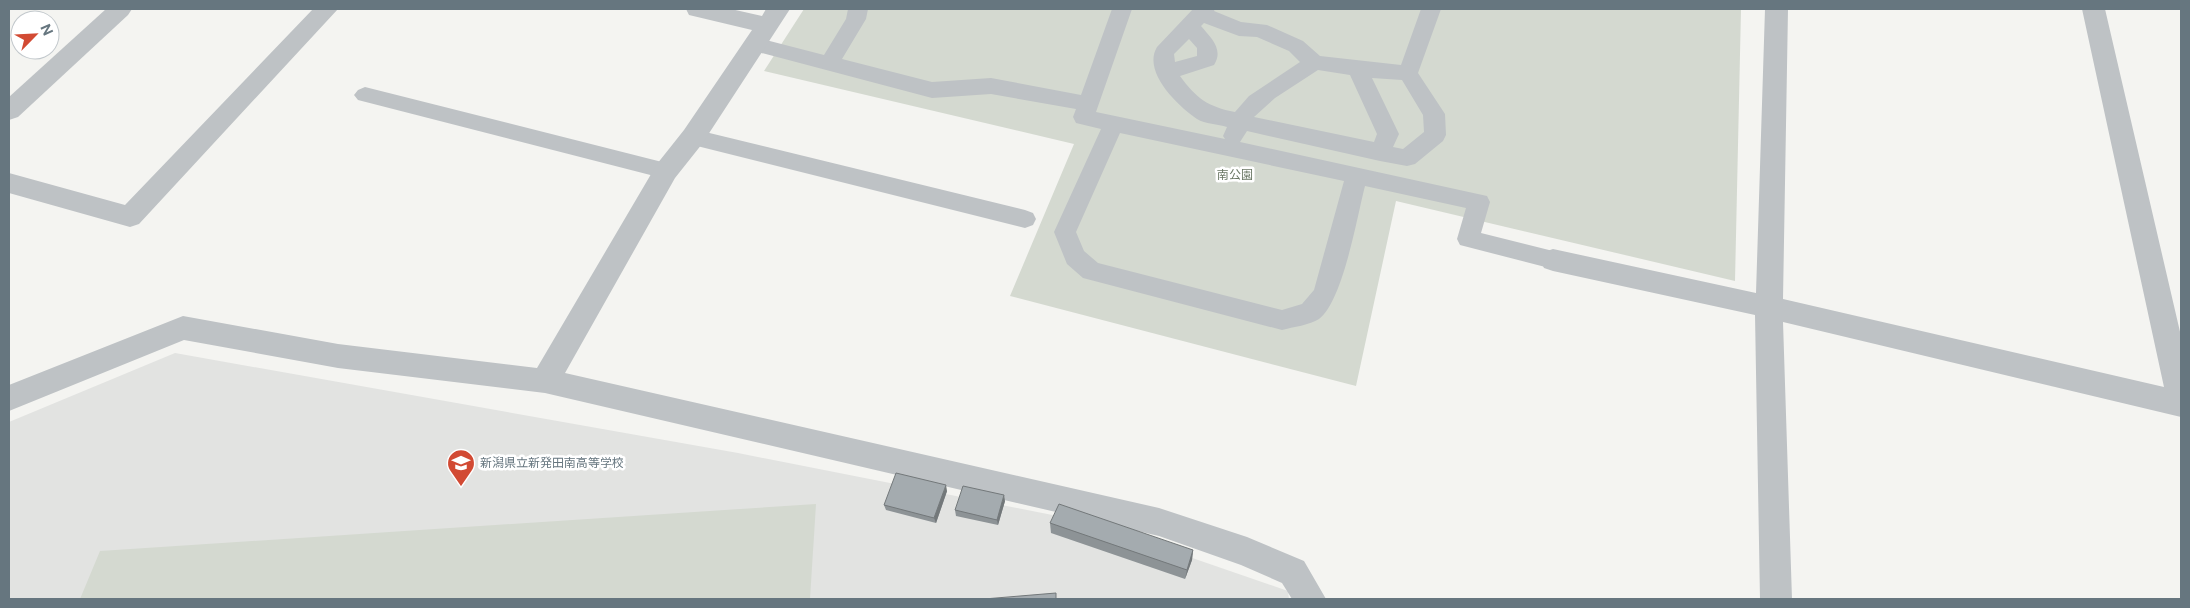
<svg xmlns="http://www.w3.org/2000/svg" width="2190" height="608" viewBox="0 0 2190 608" font-family="'Public Sans','Noto Sans JP',sans-serif">
	<style>
		.built { fill: #e2e3e1 }
		.green { fill: #d4d9d0 }
		.lines { fill: none; stroke-linecap: round; stroke-linejoin: round }
		.lane { fill: #bec2c5; fill-rule: evenodd }
		.street { fill: #bec2c5; fill-rule: evenodd }
		.wall { fill: #8d9396 }
		.shaded-wall { fill: #73787a }
		.building { fill: #a4abaf; stroke: #73787a }
		.labels { text-anchor: middle; stroke-width: 5; stroke-linejoin: round; paint-order: stroke }
		.park-label { font-size: 12px; fill: #6a7764; stroke: #fff }
		.poi-label { font-size: 12px; fill: #66767f; stroke: #fff; text-anchor: start }
	</style>
	<rect width="100%" height="100%" fill="#f4f4f1"/>
	<path class="built" d="M175 353 738 453 1088 522 1288 591 1289 599H9V422Z"/>
	<g class="green">
		<path d="M804 9H1741L1735 281 1396 201 1356 386 1010 296 1074 144 764 71Z"/>
		<path d="M816 504 810 599H80L100 551Z"/>
	</g>
	<g class="lines">
		<g class="lane">
			<path d="M848 9H868L866 19 842 59 932 82 991 78 1081 95 1112 9H1132L1096 112 1225 139 1223 136 1227 127C1218 124 1205 124 1197 119 1178 106 1142 72 1157 47L1193 9H1215L1214 11 1241 22 1267 25 1303 41 1320 56 1401 65 1421 9H1441L1418 73 1445 114 1446 135 1443 141 1415 164 1407 166 1380 161 1247 131 1240 142 1487 196 1490 202 1481 233 1561 253 1565 260 1561 267 1553 269 1460 245 1457 239 1466 208 1365 186C1357 217 1343 301 1319 319 1310 325 1293 327 1282 330L1083 278 1067 264 1054 232 1101 129 1076 123 1073 117 1076 109 991 94 932 98 754 51 747 49 744 44 747 39 754 37 824 55 846 19ZM1204 23 1239 36 1257 37 1289 51 1300 62 1249 96 1235 112C1208 107 1196 98 1180 76L1214 65C1224 49 1211 38 1201 26ZM1189 39 1197 48V56L1175 62 1174 54ZM1318 70 1350 75 1377 134 1374 142 1254 117 1275 98ZM1372 78 1402 80 1423 115 1424 132 1403 149 1393 147 1399 134ZM1120 133 1344 181 1314 290 1302 304 1282 310 1098 263 1084 251 1076 232Z"/>
			<path d="M365 87 666 163 674 165 677 171 674 177 666 179 358 100 354 95 358 90Z"/>
			<path d="M693 129 1025 210 1033 213 1036 219 1033 225 1025 228 685 143 682 137 685 131Z"/>
		</g>
		<g class="street">
			<path d="M106 9H132L128 15 18 117 9 120V97Z"/>
			<path d="M313 9H338L139 224 130 227 9 193V173L125 205Z"/>
			<path d="M686 9H731L762 16 766 9H790L702 144 675 178 565 373 1159 508 1247 537 1304 561 1326 599H1292L1282 583 1241 565 1159 536 545 393 338 368 184 340 9 411V385L183 316 338 344 537 368 657 164 684 130 752 30 689 15Z"/>
			<path d="M1765 9H1788L1783 299 2164 387 2082 9H2105L2181 336V417L1783 322 1792 599H1760L1755 315 1553 271 1544 268 1540 260 1544 252 1553 249 1756 293Z"/>
		</g>
	</g>
	<g class="wall">
		<path d="M947 491 936 523 886 510 884 505Z"/>
		<path d="M1005 501 998 525 956 516 955 510Z"/>
		<path d="M1050 523 1193 550 1192 560 1185 579 1051 533Z"/>
	</g>
	<g class="shaded-wall">
		<path d="M946 485 947 491 936 523 934 518Z"/>
		<path d="M1004 495 1005 501 998 525 997 520Z"/>
		<path d="M1193 550 1192 560 1185 579 1187 570Z"/>
	</g>
	<g class="building">
		<path d="M896 473 946 485 934 518 884 505Z"/>
		<path d="M963 486 1004 495 997 520 955 510Z"/>
		<path d="M1059 504 1193 550 1187 570 1050 523Z"/>
		<path d="M1056 593V599H984Z"/>
	</g>
	<defs>
		<g id="school-pin" transform="scale(1.4375)"><path d="M0 17L-7.5 6A9.5 9.5 0 1 1 7.5 6Z" fill="#d24a33" stroke="#fff"/><path d="M0-5L7-2L0 1L-7-2ZM-4 1L0 2.5L4 1V4Q0 6-4 4Z" fill="#fff"/></g>
	</defs>
	<g fill-rule="evenodd">
		<use href="#school-pin" x="461" y="463"/>
	</g>
	<g class="labels">
		<g class="park-label">
			<text x="1235" y="179">南公園</text>
		</g>
		<g class="poi-label">
			<text x="480" y="467">新潟県立新発田南高等学校</text>
		</g>
	</g>
	<rect width="2190" height="608" fill="none" stroke="#66767f" stroke-width="20"/>
	<g transform="translate(35 35) rotate(66)"><circle r="24" fill="#ffffff" stroke="#c2c8cc"/>
	<path d="M0-4L9 19L0 12L-9 19Z" fill="#d24a33"/>
	<text y="-8" font-size="14" font-weight="bold" text-anchor="middle" fill="#66767f">N</text>
	</g>
</svg>
